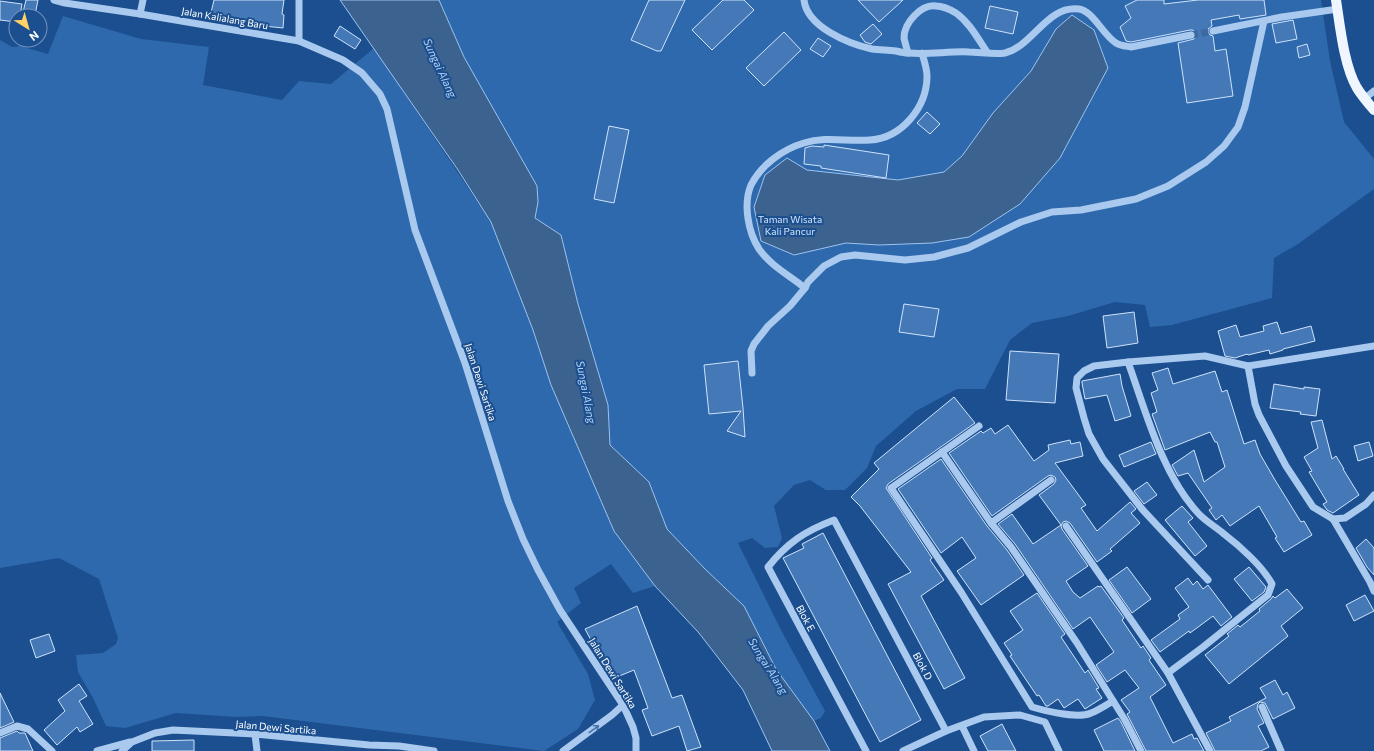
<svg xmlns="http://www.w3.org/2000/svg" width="1374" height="751" viewBox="0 0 1374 751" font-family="Commissioner,sans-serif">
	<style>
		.green { fill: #2e69ad }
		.water { fill: #3c6290; stroke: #9cc4f0 }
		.building { fill: #4478b7; stroke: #cfe3fa }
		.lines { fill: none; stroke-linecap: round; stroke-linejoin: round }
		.minor-tunnel { stroke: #3d69a0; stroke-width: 7; stroke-dasharray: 7 3.5; stroke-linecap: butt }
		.minor { stroke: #a9c9ee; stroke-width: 7 }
		.major { stroke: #f0f6ff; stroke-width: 10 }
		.oneway { stroke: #4674ac }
		.labels { text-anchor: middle; stroke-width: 4; stroke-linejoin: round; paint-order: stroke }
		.street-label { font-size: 10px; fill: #fff; stroke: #1b4f8f }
		.park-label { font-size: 10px; fill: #cfe3fa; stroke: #1b4f8f }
		.water-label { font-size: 11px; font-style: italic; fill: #b5d3f5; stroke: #1b4f8f }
	</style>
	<rect width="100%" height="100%" fill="#1b4f8f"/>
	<g class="green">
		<path d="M439 0H1321L1330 61 1344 122 1374 159V189L1298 244 1274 258 1272 298 1172 325 1150 327 1145 305 1115 302 1068 316 1032 323 1010 340 985 389H957L916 411 876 446 867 468 845 490H826L810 480 794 485 774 506 782 538 778 547 765 548 752 538 738 543 781 630 825 711 821 718 814 721 776 669 744 607 705 569 667 529 649 482 610 445 608 405 578 304 561 235 535 218 538 202 464 57Z"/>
		<path d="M63 16 141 39 209 47 203 85 282 100 299 81 331 84 374 48 491 222 533 330 551 385 614 531 655 586 633 593 611 564 574 588 581 603 557 622 588 674 595 700 578 729 544 751 263 716 237 717 176 713 125 728 106 726 93 698 78 672 76 655 103 653 116 644 118 638 99 579 59 558 0 568V40L12 47 20 46 48 54Z"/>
	</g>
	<g class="water">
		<path d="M340 0H439L464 57 537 186 538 202 535 218 561 235 578 304 608 405 610 445 649 482 667 529 705 569 744 606 776 669 814 721 830 751H772L743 690 699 633 655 586 614 531 551 385 533 330 491 222 458 170Z"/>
		<path d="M1072 15 1094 30 1108 68 1060 158 1020 204 969 237 932 243 879 245 846 243 794 255 761 241 754 207 765 175 787 158 807 170 898 180 944 172 962 156 993 113 1031 71 1056 29Z"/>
	</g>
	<g class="building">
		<path d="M26 0H38L35 15 23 12Z"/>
		<path d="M214 0H284L282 14 284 15 283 28 264 26V23L226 18 225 20 210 17Z"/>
		<path d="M649 0H685L661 51H657L631 40Z"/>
		<path d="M723 0H744L754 10 712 50 692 30Z"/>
		<path d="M858 0H903L879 22Z"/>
		<path d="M1137 0H1164V4L1198 0H1264L1266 15 1240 19 1239 15 1211 20 1212 26 1208 29V32L1210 35 1213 36 1215 51 1226 49 1233 96 1187 103 1178 43 1194 39 1196 34 1193 30H1190L1131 42 1126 41 1120 27 1131 18 1125 6Z"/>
		<path d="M0 1 22 4 20 16H16V22L0 20Z"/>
		<path d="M990 6 1018 12 1013 34 985 28Z"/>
		<path d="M1293 20 1297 39 1276 43 1272 24Z"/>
		<path d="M873 24 882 34 871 44 865 42 860 35Z"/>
		<path d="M340 26 361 40 355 49 334 36Z"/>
		<path d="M784 32 801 50 764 86 746 68Z"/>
		<path d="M818 38 831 46 823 57 810 49Z"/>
		<path d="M1307 44 1310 55 1299 58 1297 47Z"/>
		<path d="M927 112 940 124 930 134 917 123Z"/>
		<path d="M609 126 629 130 614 203 594 199Z"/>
		<path d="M824 145 889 155 886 178 821 168V166L804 164 805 148 812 146 824 147Z"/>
		<path d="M904 304 939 309 934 337 899 332Z"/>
		<path d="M1134 312 1138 343 1107 348 1103 316Z"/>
		<path d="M1277 322 1281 334 1311 326 1315 341 1283 349V350L1270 354 1269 350 1248 355 1247 354 1235 358 1225 356 1218 331 1236 325 1240 337 1264 331 1263 326Z"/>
		<path d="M1010 351 1059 354 1055 403 1006 400Z"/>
		<path d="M738 361 743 408 745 437 727 431 741 411 709 414 704 365Z"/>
		<path d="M1168 368 1173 384 1215 371 1222 392 1227 390 1244 444 1255 440 1260 454 1275 480 1301 522 1304 521 1312 535 1284 552 1275 538 1277 537 1259 506 1230 526 1222 515 1216 520 1209 510 1212 508 1188 473 1178 476 1172 465 1194 450 1204 482 1225 467 1217 442H1215L1210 432 1165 450 1152 414 1157 412 1151 393 1158 390 1152 373Z"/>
		<path d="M1120 374 1122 386 1131 416 1115 421 1107 395 1085 399 1082 383V381Z"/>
		<path d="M1274 384 1304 389V387L1320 389 1316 416 1300 414 1301 412 1270 408Z"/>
		<path d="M954 397 975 423 888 484 886 488 932 558 930 560 944 580 921 596 965 678 944 689 888 584 911 572 860 506 851 497 879 469 874 463Z"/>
		<path d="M1322 420 1332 459 1336 456 1344 469H1343L1359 495 1333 513 1327 510 1323 504 1327 502 1309 472 1312 471 1304 457 1318 448 1311 422Z"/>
		<path d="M1008 425 1034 461 1049 450 1048 445 1070 440 1071 444 1080 442 1083 456 1055 463 1086 505 1081 508 1097 531 1130 502 1136 509 1131 513 1140 523 1110 549 1112 551 1097 562 1070 523 1066 521 1063 522 1061 526 1062 529 1088 566 1066 581 1073 592 1080 598 1098 586 1099 587 1101 586 1124 618 1122 620 1141 648 1143 646 1151 658 1149 660 1166 685 1150 697 1173 743 1192 734 1194 739 1197 738 1204 751H1146L1127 714 1130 712 1121 700 1139 688 1125 670 1107 682 1096 665 1114 652 1090 617 1073 629 1015 544 998 524 1012 514 1033 544 1061 525 1039 495 1054 484 1056 480 1055 477 1051 475 1048 476 992 516 949 453 981 431 983 433 991 428 995 434Z"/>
		<path d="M1151 442 1156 454 1124 467 1119 455Z"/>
		<path d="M1369 442 1373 456 1358 461 1354 446Z"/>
		<path d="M941 459 987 526 1007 550 1024 575 981 605 957 571 976 558 962 537 941 553 898 489Z"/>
		<path d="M1147 482 1157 495 1144 504 1134 491Z"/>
		<path d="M1182 506 1193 518 1188 522 1207 546 1195 556 1165 520Z"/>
		<path d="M823 533 921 720 880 742 783 558 804 548 802 544Z"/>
		<path d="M1366 539 1374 548V575L1367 567 1356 548Z"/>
		<path d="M1127 567 1151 599 1132 613 1109 580Z"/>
		<path d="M1249 567 1266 587 1264 592 1252 601 1234 579Z"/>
		<path d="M1188 578 1193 585 1197 581 1203 589 1208 585 1232 617 1221 626 1213 616 1190 633 1189 631 1160 652 1151 640 1180 619 1178 615 1189 607 1175 588Z"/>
		<path d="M1287 589 1303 608 1281 626 1288 636 1229 684 1205 655 1229 636 1227 634 1238 625 1240 627 1260 611 1259 609 1271 599 1273 596 1275 598Z"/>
		<path d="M1037 593 1065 634 1061 637 1085 673 1088 670 1099 688 1096 689 1102 698 1085 709 1078 699 1064 708 1058 699 1048 706H1046L1039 695 1037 696 1010 656 1012 655 1004 643 1023 630 1010 611Z"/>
		<path d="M1365 595 1374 611 1354 621 1346 605Z"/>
		<path d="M637 606 672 698 682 695 701 747 687 751 679 726 652 736 642 710 648 708 634 670 612 679 585 629Z"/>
		<path d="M49 634 55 651 36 658 30 640Z"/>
		<path d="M1275 680 1283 695 1287 692 1295 708 1273 719 1265 703 1260 702 1258 704 1257 709 1264 723 1258 726 1269 747 1261 751H1215L1206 733 1231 721 1229 717 1266 698 1260 688Z"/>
		<path d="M79 684 87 696 79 701 93 724 80 732 77 727 57 745 44 730 65 711 58 700Z"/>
		<path d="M0 693 14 722 0 728Z"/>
		<path d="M1118 718 1121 722 1135 751H1104L1094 730Z"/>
		<path d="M1002 724 1016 751H988L980 736Z"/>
		<path d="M17 731 19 733H25L33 751H0V738Z"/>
		<path d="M194 740V751H152V741Z"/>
	</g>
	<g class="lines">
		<path class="minor-tunnel" d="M1191 35 1213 31"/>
		<g class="minor">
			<path d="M54 0 65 3 140 14 299 41 343 60 362 73 380 94 387 109 415 230 465 363 508 501 523 539 538 570 560 610 623 705 633 727 636 738V751"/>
			<path d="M299 0V41"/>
			<path d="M804 0C807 27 849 44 872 49 880 50 888 50 896 51 900 52 904 53 908 53 928 55 949 51 969 52 979 52 995 55 1005 53 1033 46 1047 5 1079 9 1093 11 1103 35 1116 43 1121 46 1126 46 1131 47L1191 35"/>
			<path d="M140 14 143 0"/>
			<path d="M1213 31 1282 17 1338 9"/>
			<path d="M908 53C907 49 905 43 904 38 904 23 921 4 936 6 943 6 951 10 956 13 970 23 978 39 987 52"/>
			<path d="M1364 99 1374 91"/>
			<path d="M805 288 808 282 824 266 841 257 855 255 905 260 934 257 968 248 1021 222 1052 212 1081 210 1136 199 1168 186 1206 162 1224 146 1238 127 1245 107 1264 21"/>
			<path d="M1128 362C1146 412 1162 474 1198 513 1205 521 1216 527 1224 534 1240 546 1263 567 1272 584L1268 595 1203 647 1168 673"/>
			<path d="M1248 366 1255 404 1259 415 1286 466 1313 507 1333 519 1370 582 1374 591"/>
			<path d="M752 373 751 351 754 344 768 326 790 306 805 288C789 275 771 266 759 249 748 232 743 204 751 185 761 165 783 149 804 143 826 136 848 142 870 140 902 138 927 107 927 76 927 69 924 60 922 53"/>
			<path d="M979 426 891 488 961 592 1032 707C1046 711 1078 719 1091 713 1099 710 1106 705 1113 701"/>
			<path d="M942 452 991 523 1011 547 1077 643 1125 720 1141 751"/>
			<path d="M1333 519 1345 518 1366 504 1374 495"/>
			<path d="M991 523 1051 480"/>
			<path d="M1066 526 1168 673 1210 751"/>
			<path d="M1208 580 1142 509 1103 459 1089 434 1084 418 1076 388 1077 378 1084 371 1094 366 1128 362 1205 356 1248 366 1374 346"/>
			<path d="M1262 707 1281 751"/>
			<path d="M962 726 974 751"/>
			<path d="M0 733 17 726 28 729 52 751"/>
			<path d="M255 734 257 751"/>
			<path d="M97 751 130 742"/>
			<path d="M122 751 132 742 155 733 173 730 255 734 369 745 399 746 434 751"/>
			<path d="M563 751 612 715 623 705"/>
			<path d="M866 751 768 567C787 543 805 531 834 520L946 731 984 717 1020 715 1045 722 1059 751"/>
			<path d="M903 751 946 731"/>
		</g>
		<path class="major" d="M1336 0C1340 26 1344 66 1357 88 1362 96 1368 103 1374 110"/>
	</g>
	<defs><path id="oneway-shaft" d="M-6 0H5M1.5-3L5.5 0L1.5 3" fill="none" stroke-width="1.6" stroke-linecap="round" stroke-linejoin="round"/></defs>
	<use class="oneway" href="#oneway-shaft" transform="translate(594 729) rotate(-36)"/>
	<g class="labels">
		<g class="street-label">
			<text transform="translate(225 18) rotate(10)" y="4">Jalan Kalialang Baru</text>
			<text transform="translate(481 382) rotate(72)" y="4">Jalan Dewi Sartika</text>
			<text transform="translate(806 618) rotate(62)" y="4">Blok E</text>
			<text transform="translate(923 666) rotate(62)" y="4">Blok D</text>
			<text transform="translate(613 673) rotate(58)" y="4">Jalan Dewi Sartika</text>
			<text transform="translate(276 727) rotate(5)" y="4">Jalan Dewi Sartika</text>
		</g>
		<g class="park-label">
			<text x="790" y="223">Taman Wisata<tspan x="790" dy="12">Kali Pancur</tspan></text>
		</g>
		<g class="water-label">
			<text transform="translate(440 68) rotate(65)" y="4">Sungai Alang</text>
			<text transform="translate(586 392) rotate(79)" y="4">Sungai Alang</text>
			<text transform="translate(768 666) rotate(58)" y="4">Sungai Alang</text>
		</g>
	</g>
	<g transform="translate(28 28) rotate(143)"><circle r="19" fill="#1b4f8f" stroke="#7695bc"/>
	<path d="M0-3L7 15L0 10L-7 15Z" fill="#ffd166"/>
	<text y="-6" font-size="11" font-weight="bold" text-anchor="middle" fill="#ffffff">N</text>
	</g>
</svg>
